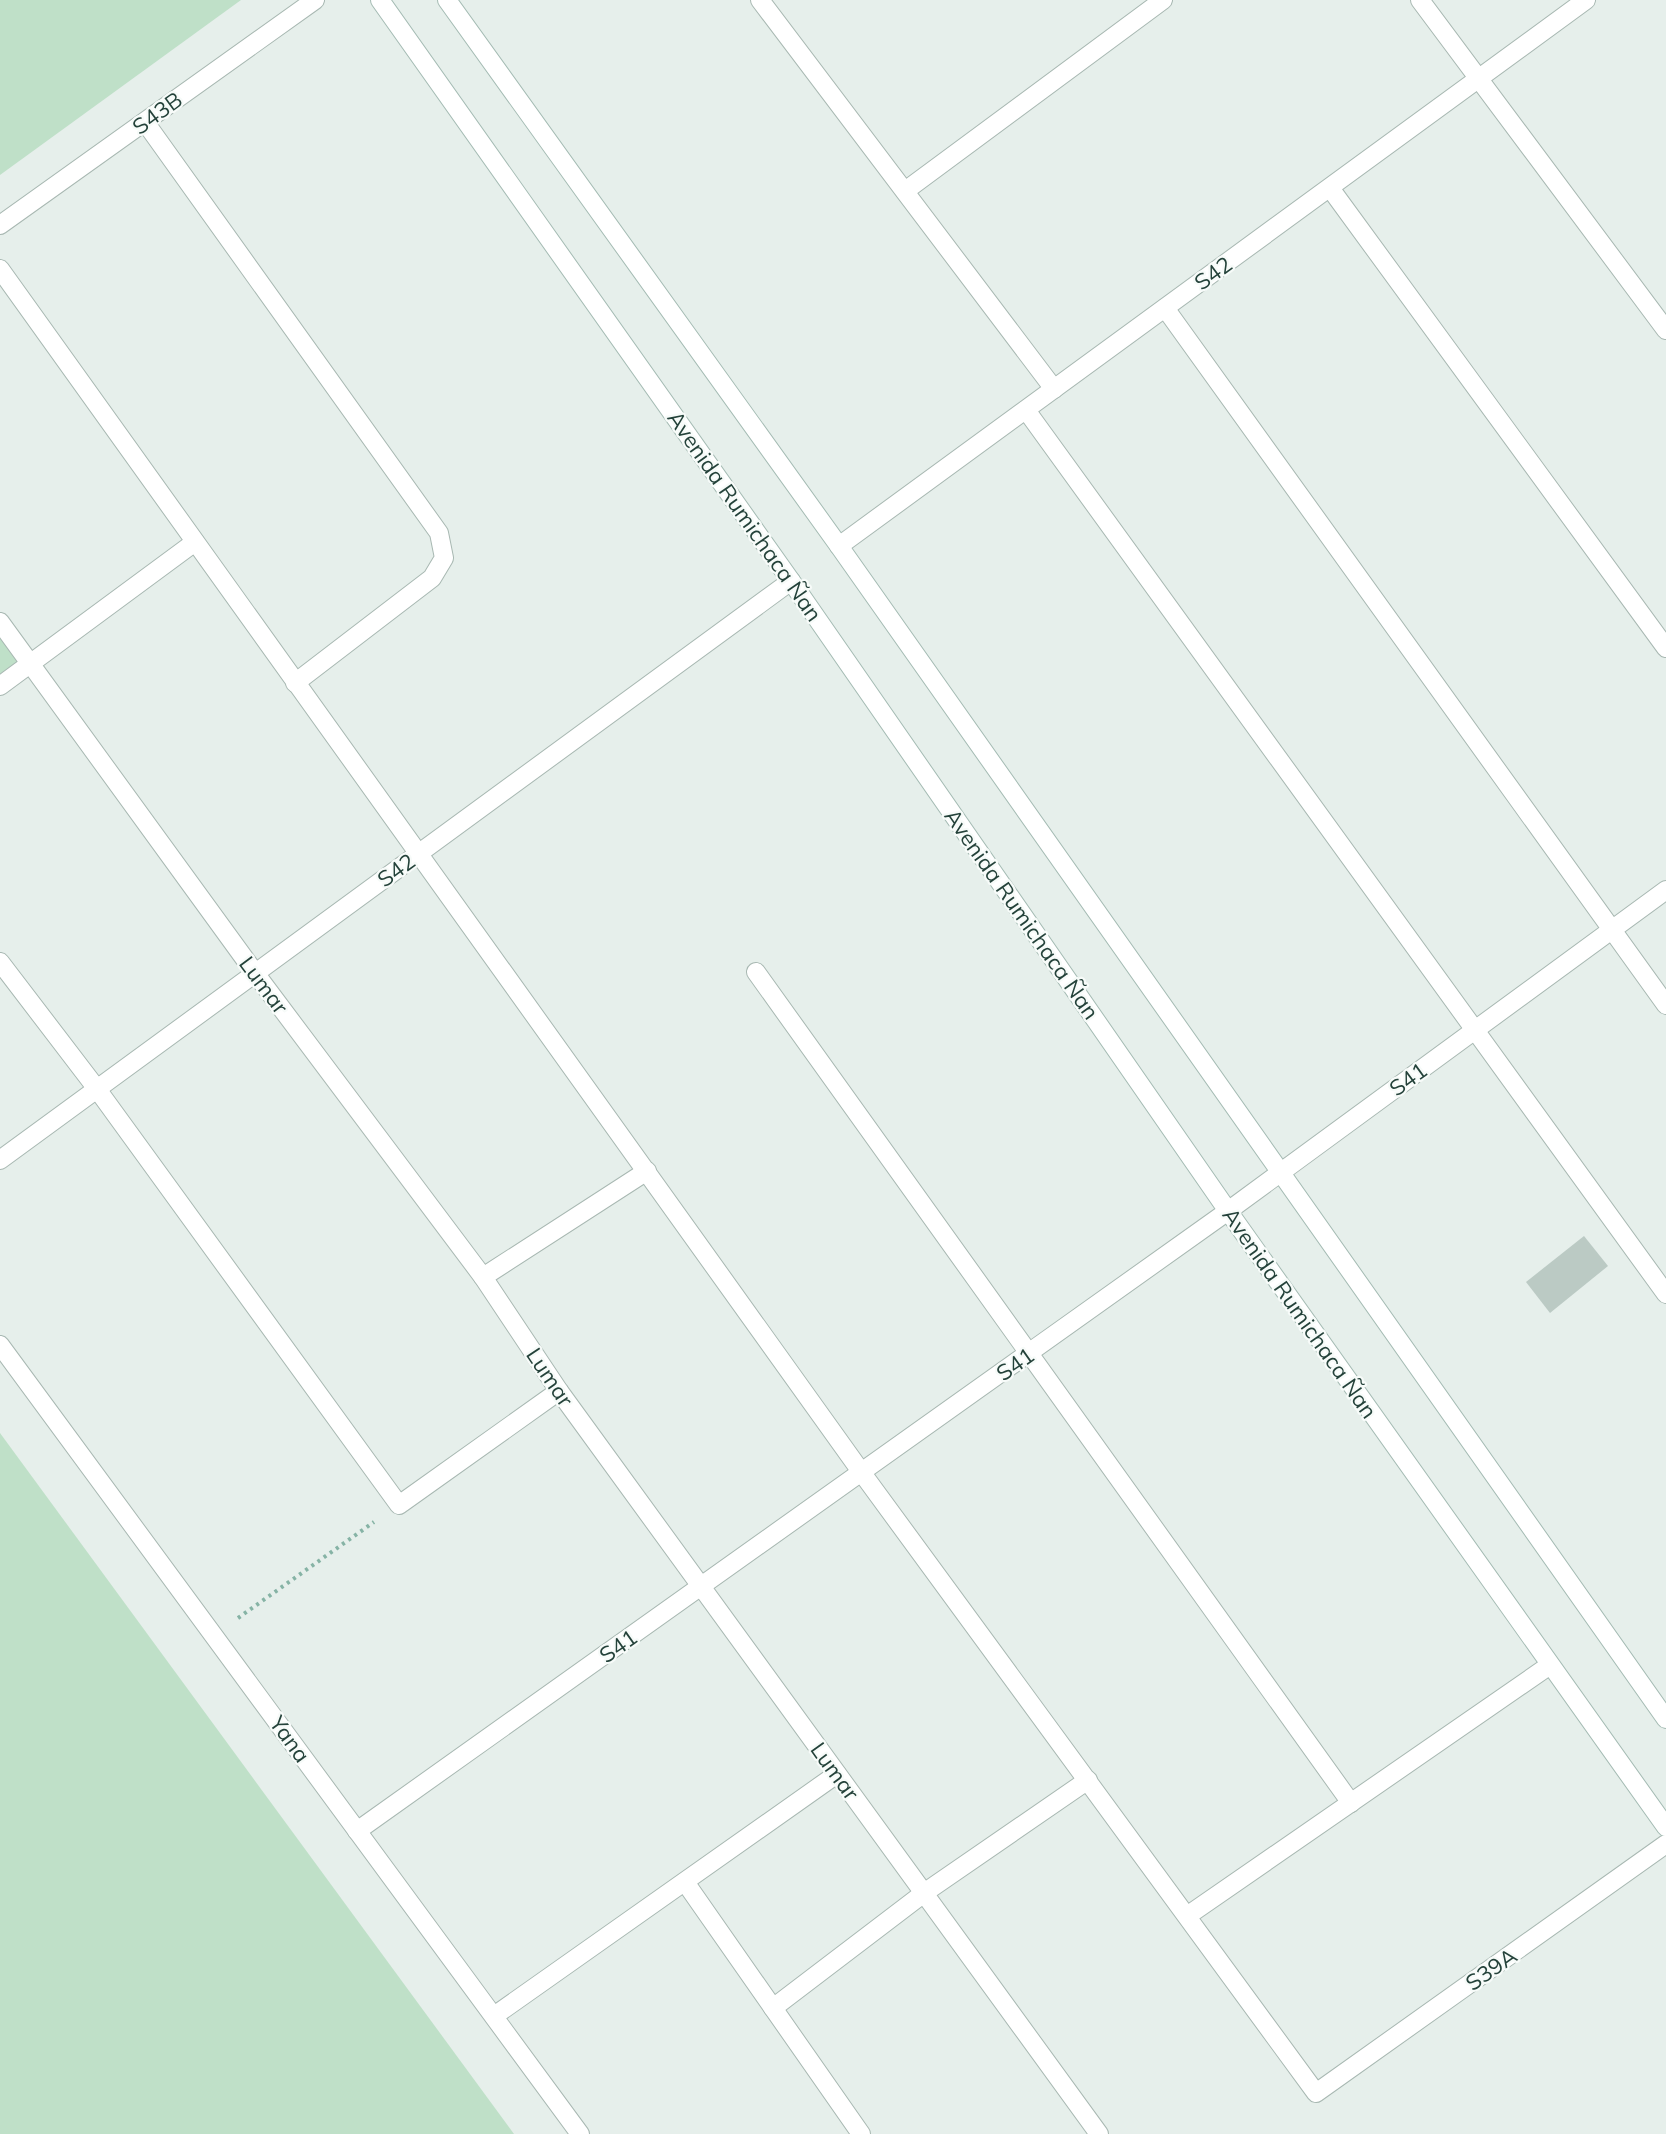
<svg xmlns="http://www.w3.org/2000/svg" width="1666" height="2134" viewBox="0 0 1666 2134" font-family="Mulish,sans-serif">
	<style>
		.green { fill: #bfe0c8 }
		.building { fill: #bbcac4 }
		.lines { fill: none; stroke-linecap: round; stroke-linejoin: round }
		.street-casing { stroke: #a8b8b2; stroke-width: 20 }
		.secondary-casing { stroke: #a4bbb3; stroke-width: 20 }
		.path { stroke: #86b3a5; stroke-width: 4; stroke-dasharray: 3 4.5; stroke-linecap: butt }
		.street { stroke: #fff; stroke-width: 18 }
		.secondary { stroke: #fff; stroke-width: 18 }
		.labels { text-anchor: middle; stroke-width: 4.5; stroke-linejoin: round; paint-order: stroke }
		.street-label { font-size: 22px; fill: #24423a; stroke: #f7fbf9 }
	</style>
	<rect width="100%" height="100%" fill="#e6efeb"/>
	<g class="green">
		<path d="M0 0H241L0 175Z"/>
		<path d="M0 633 20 660 0 674Z"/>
		<path d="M0 1433 514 2134H0Z"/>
	</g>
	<path class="building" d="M1584 1236 1608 1266 1550 1313 1526 1282Z"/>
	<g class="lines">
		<g class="street-casing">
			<g id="street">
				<path d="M760 0 1054 389"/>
				<path d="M1420 0 1666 330"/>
				<path d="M145 122 439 533 444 558 432 578 295 683"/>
				<path d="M1330 188 1666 648"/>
				<path d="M905 191 1163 0"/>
				<path d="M0 225 315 0"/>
				<path d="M0 269 862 1473 1316 2093 1666 1844"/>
				<path d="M1165 308 1666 1005"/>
				<path d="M1026 410 1666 1294"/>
				<path d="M839 546 1586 0"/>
				<path d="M0 622 255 973 483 1277 559 1391 1099 2134"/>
				<path d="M0 686 195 542"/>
				<path d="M0 962 97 1089 399 1505 559 1391"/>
				<path d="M756 972 1351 1803"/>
				<path d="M0 1160 791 581"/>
				<path d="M483 1277 647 1171"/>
				<path d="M0 1345 580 2134"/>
				<path d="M357 1831 1228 1211 1666 890"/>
				<path d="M685 1882 861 2134"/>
				<path d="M1187 1916 1550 1665"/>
				<path d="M773 2008 924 1893 1088 1780"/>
				<path d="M494 2016 837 1774"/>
			</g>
		</g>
		<g class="secondary-casing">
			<g id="secondary">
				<path d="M380 0 791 581 1228 1211 1666 1827"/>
				<path d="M447 0 839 546 1666 1719"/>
			</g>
		</g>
		<path class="path" d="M238 1618 374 1522"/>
		<use href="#street" class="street"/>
		<use href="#secondary" class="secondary"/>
	</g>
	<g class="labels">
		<g class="street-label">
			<text transform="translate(157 113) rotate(-36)" y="8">S43B</text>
			<text transform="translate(1213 273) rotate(-36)" y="8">S42</text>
			<text transform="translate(745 516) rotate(55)" y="8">Avenida Rumichaca Ñan</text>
			<text transform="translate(396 870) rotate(-36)" y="8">S42</text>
			<text transform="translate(1022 914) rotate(55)" y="8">Avenida Rumichaca Ñan</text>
			<text transform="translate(264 985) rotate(53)" y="8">Lumar</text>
			<text transform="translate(1408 1079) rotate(-36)" y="8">S41</text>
			<text transform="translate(1300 1313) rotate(55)" y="8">Avenida Rumichaca Ñan</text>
			<text transform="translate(1015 1364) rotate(-35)" y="8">S41</text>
			<text transform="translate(550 1377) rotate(56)" y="8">Lumar</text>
			<text transform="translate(618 1646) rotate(-35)" y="8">S41</text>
			<text transform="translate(290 1739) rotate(54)" y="8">Yana</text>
			<text transform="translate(835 1771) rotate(54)" y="8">Lumar</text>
			<text transform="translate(1491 1969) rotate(-35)" y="8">S39A</text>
		</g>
	</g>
</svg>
